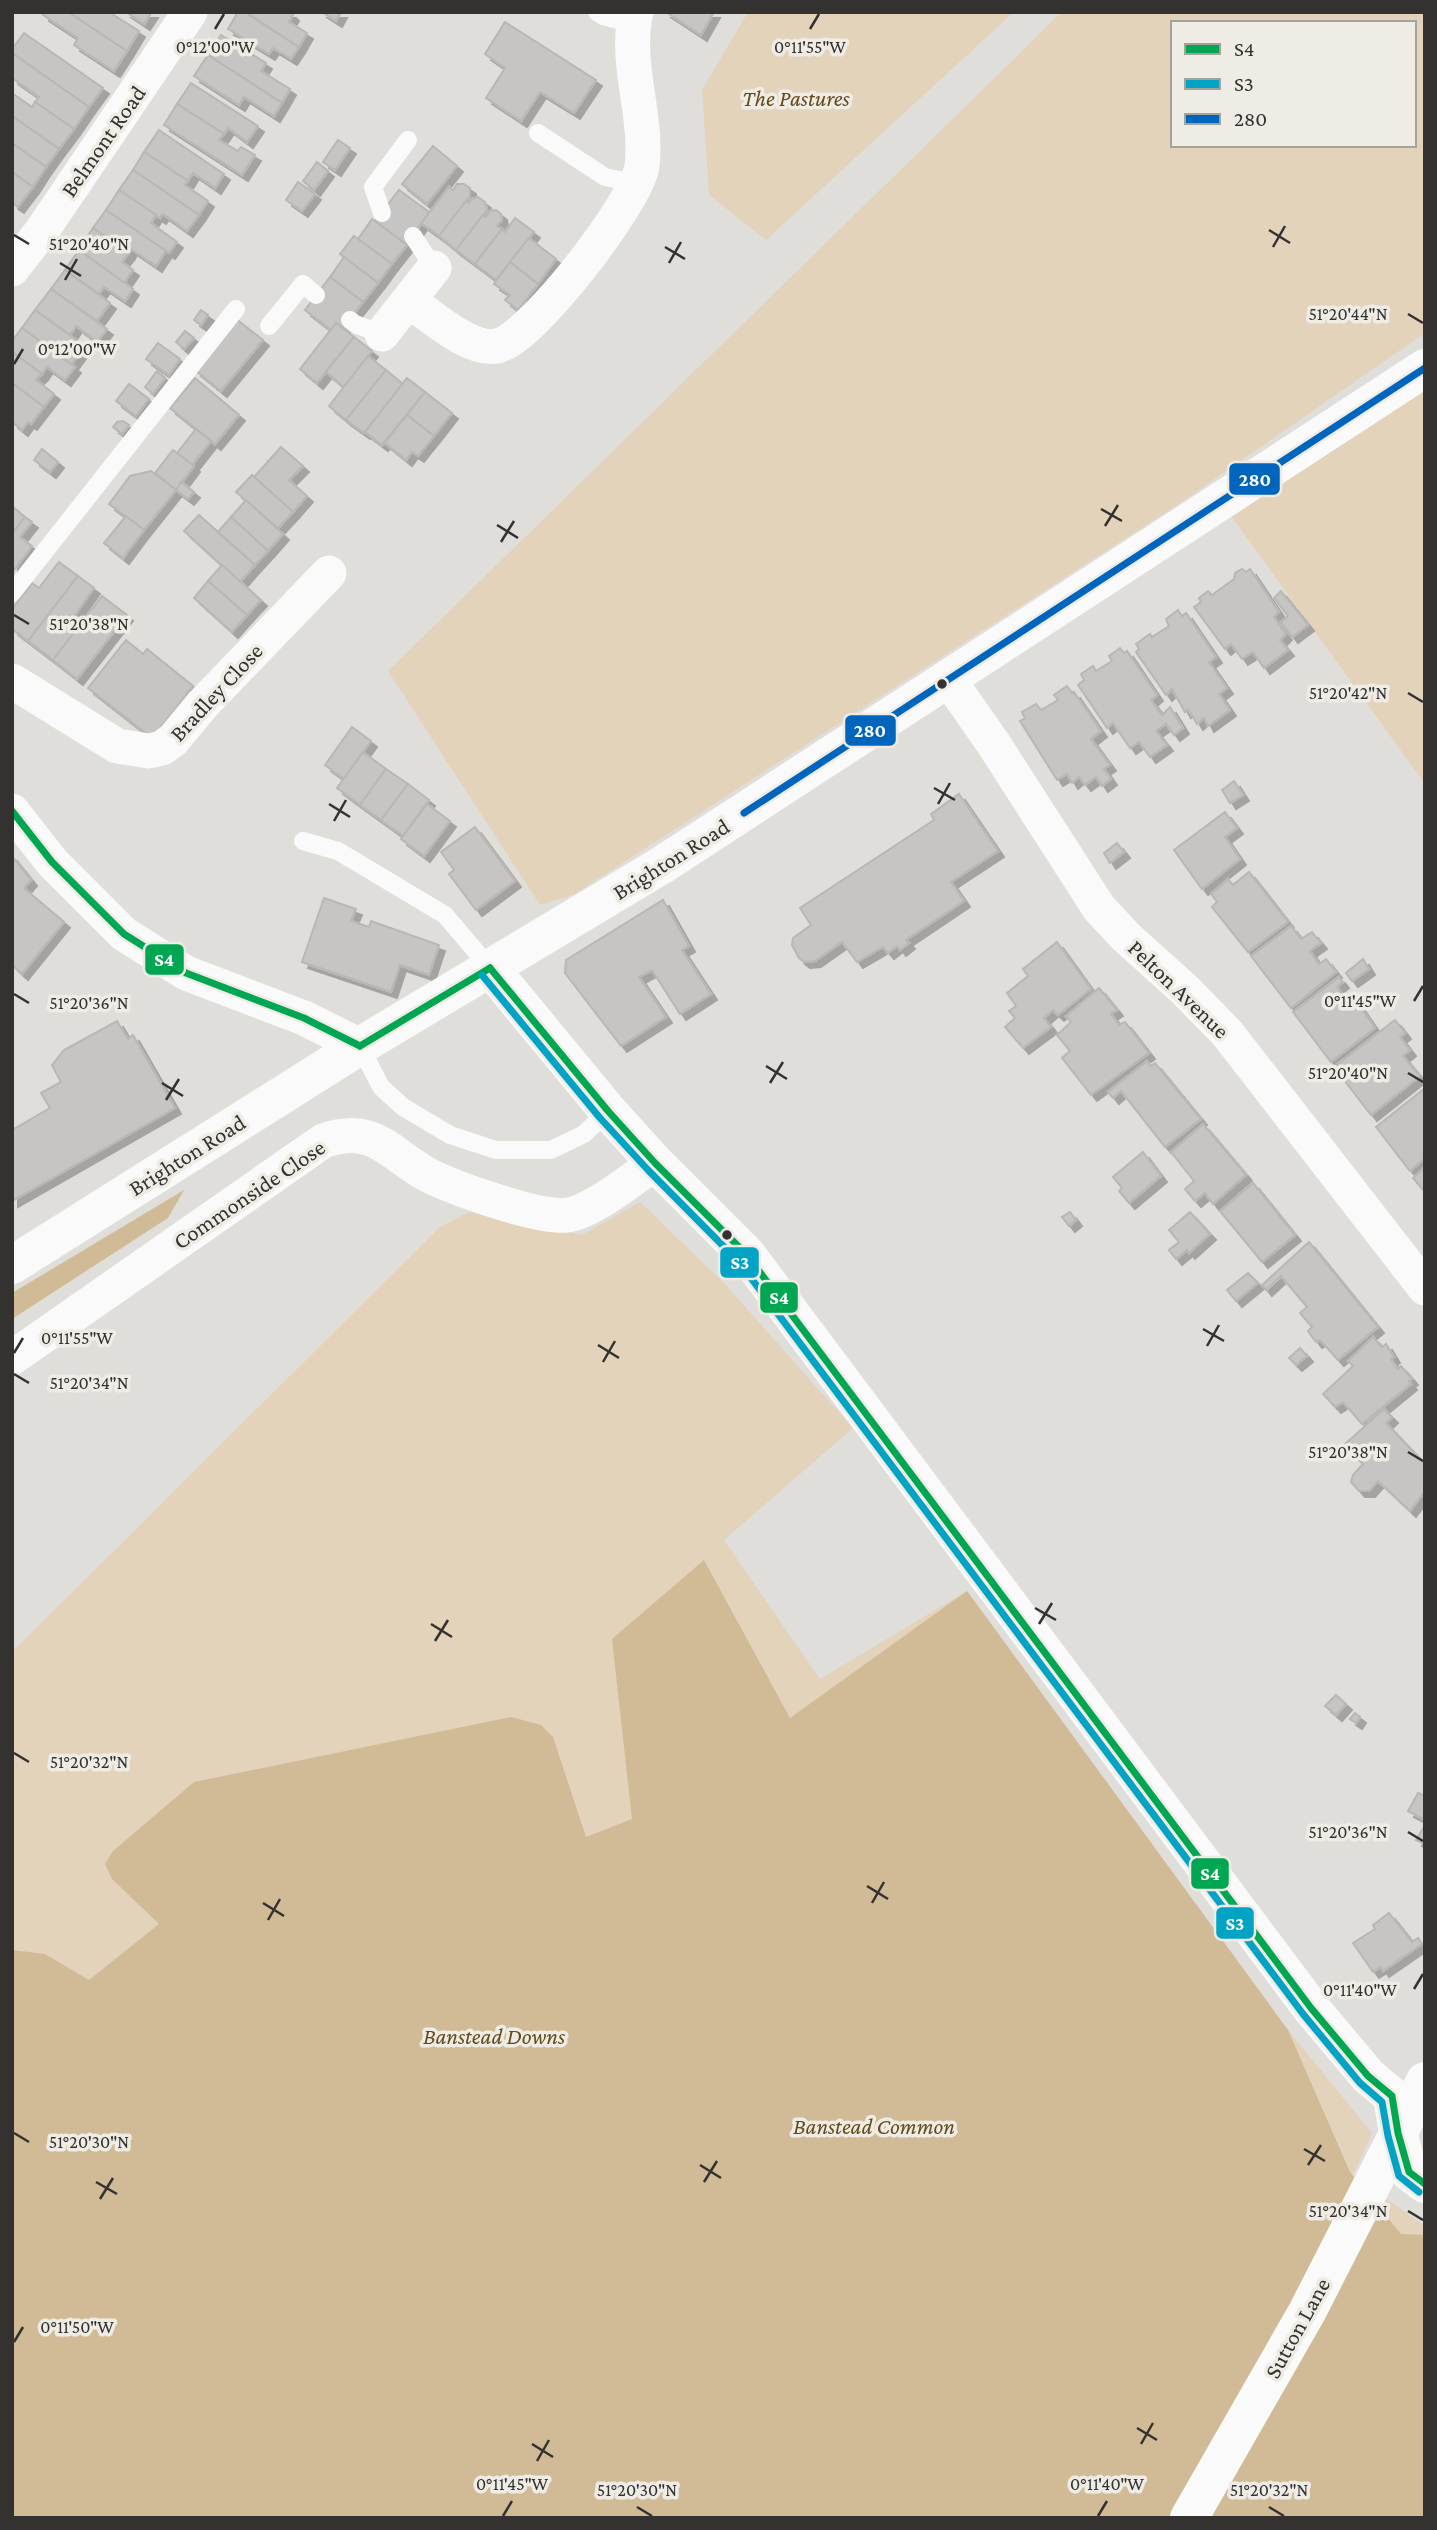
<svg xmlns="http://www.w3.org/2000/svg" width="1437" height="2530" viewBox="0 0 1437 2530" font-family="'Crimson Pro',serif">
	<style>
		.green { fill: #e3d3ba; fill-rule: evenodd }
		.forest { fill: #d1bb97 }
		.building { fill: #c6c5c3; stroke: #b8b7b4; stroke-width: 2; filter: url(#shadow) }
		.lines { fill: none; stroke-linecap: round; stroke-linejoin: round }
		.lane { stroke: #fafafa; stroke-width: 18 }
		.street { stroke: #fafafa; stroke-width: 35 }
		.secondary { stroke: #fafafa; stroke-width: 38 }
		.bus-1-casing { stroke: #efece6; stroke-width: 12 }
		.bus-2-casing { stroke: #efece6; stroke-width: 12 }
		.bus-3-casing { stroke: #efece6; stroke-width: 12 }
		.bus-1 { stroke: #00a651; stroke-width: 7 }
		.bus-2 { stroke: #03a3c6; stroke-width: 7 }
		.bus-3 { stroke: #0065bd; stroke-width: 7 }
		.ticks { fill: none; stroke: #333230; stroke-width: 2.5 }
		.bus-dot { fill: #333230; stroke: #efece6; stroke-width: 2.5 }
		.labels { text-anchor: middle; stroke-width: 7; stroke-linejoin: round; paint-order: stroke }
		.park-label { font-size: 23px; font-style: italic; fill: #664b1a; stroke: #efece6 }
		.street-label { font-size: 23px; fill: #333230; stroke: #efece6 }
		.ticks-label { font-size: 18px; text-anchor: middle; fill: #333230; stroke: #efece6; stroke-width: 7; stroke-linejoin: round; paint-order: stroke }
		.line-badge { stroke: #efece6; stroke-width: 2.5 }
		.badge-label { font-size: 19px; text-anchor: middle; font-weight: bold; fill: #fff }
	</style>
	<defs>
		<filter id="shadow"><feDropShadow dx="6" dy="6" stdDeviation="0" flood-color="#0004"/></filter>
	</defs>
	<rect width="100%" height="100%" fill="#e0dedb"/>
	<g class="green">
		<path d="M748 12H1014L766 240 709 195 702 90Z"/>
		<path d="M1062 12H1425V333L1174 507 573 895 540 905 388 671ZM1173 23H1414V145H1173Z"/>
		<path d="M1425 368V784L1221 502Z"/>
		<path d="M640 1202 725 1284 853 1428 724 1540 820 1679 967 1591 1288 2030 1372 2133 1353 2175 1425 2226V2518H12V1652L440 1227 469 1212 582 1235Z"/>
	</g>
	<g class="forest">
		<path d="M184 1190 168 1218 12 1319V1293Z"/>
		<path d="M704 1560 790 1718 967 1591 1288 2030 1350 2172 1401 2234 1425 2235V2518H12V1950L45 1954 89 1980 159 1924 112 1879 105 1864 113 1851 194 1782 511 1717 541 1725 553 1737 586 1837 632 1819 612 1639Z"/>
	</g>
	<g class="building">
		<path d="M45 12H69L127 51 114 71 74 45 78 38 43 15Z"/>
		<path d="M109 12 139 31 127 51 70 13Z"/>
		<path d="M126 12H152L144 24Z"/>
		<path d="M238 12H245L299 47 291 59 273 48 269 54 228 29Z"/>
		<path d="M245 12H290L293 15 289 22 307 33 299 47Z"/>
		<path d="M322 12H341L336 21Z"/>
		<path d="M666 12H714L701 35Z"/>
		<path d="M505 22 596 80 574 113 540 92 521 121 486 98 505 68 485 54Z"/>
		<path d="M24 33 103 88 89 107 12 53V49Z"/>
		<path d="M221 35 266 63 261 71 290 89 282 103 208 55Z"/>
		<path d="M12 53 89 107 74 129 35 102 39 97 12 78Z"/>
		<path d="M208 55 282 103 274 116 244 97 239 105 194 76Z"/>
		<path d="M191 83 258 126 247 142 228 128 224 134 177 104Z"/>
		<path d="M12 93 32 107 35 102 74 129 59 149 12 116Z"/>
		<path d="M177 104 224 134 219 140 238 151 241 147 255 155 242 175 164 125Z"/>
		<path d="M12 116 59 149 46 167 12 143Z"/>
		<path d="M159 130 224 174 215 188 193 173 188 181 144 152Z"/>
		<path d="M338 140 350 148 335 170 323 162Z"/>
		<path d="M12 143 46 167 33 187 12 172Z"/>
		<path d="M433 146 457 166 427 204 402 184Z"/>
		<path d="M144 152 188 181 185 185 208 201 199 215 133 170Z"/>
		<path d="M317 162 328 171 314 190 303 181Z"/>
		<path d="M133 170 199 215 187 231 163 214 160 218 119 190Z"/>
		<path d="M12 172 33 187 18 207 12 203Z"/>
		<path d="M298 182 315 194 302 211 286 200Z"/>
		<path d="M457 184H464L470 188V196L439 236 421 223 449 187 453 190Z"/>
		<path d="M119 190 156 215 151 223 177 242 169 253 106 210Z"/>
		<path d="M399 190 429 212 407 245 375 221Z"/>
		<path d="M478 197 485 202 487 210 456 250 439 236 466 201 469 203 471 199Z"/>
		<path d="M106 210 166 251 156 266 131 249 129 253 93 228Z"/>
		<path d="M496 210 501 214 502 220 497 226 502 229 475 264 456 250 483 215 486 217 490 211Z"/>
		<path d="M515 218 534 232 496 280 475 264 502 229 505 232Z"/>
		<path d="M372 219 407 245 392 264 358 239Z"/>
		<path d="M93 228 129 253 122 262 133 270 124 283 79 250Z"/>
		<path d="M354 236 392 264 378 283 340 254Z"/>
		<path d="M529 238 556 259 538 284 510 262Z"/>
		<path d="M79 250 133 289 125 301 104 287 99 294 65 270Z"/>
		<path d="M344 257 378 283 363 302 330 277Z"/>
		<path d="M510 262 538 284 518 310 505 300 510 295 494 284Z"/>
		<path d="M65 270 110 303 97 321 51 289Z"/>
		<path d="M330 277 363 302 343 328 336 323 331 330 305 310Z"/>
		<path d="M51 289 107 329 97 342 76 326 70 335 35 310Z"/>
		<path d="M35 310 85 346 71 365 22 328Z"/>
		<path d="M201 310 208 315 201 325 194 320Z"/>
		<path d="M236 319 263 340 221 391 195 370Z"/>
		<path d="M336 323 354 337 317 383 300 369Z"/>
		<path d="M22 328 75 367 65 380 47 367 42 374 12 352V341Z"/>
		<path d="M185 331 194 338 184 349 176 342Z"/>
		<path d="M354 337 372 351 344 387 326 372Z"/>
		<path d="M158 343 180 359 169 375 146 359Z"/>
		<path d="M12 352 42 374 36 380 54 394 44 407 12 383Z"/>
		<path d="M368 356 386 370 346 420 329 406Z"/>
		<path d="M386 370 403 384 364 433 346 420Z"/>
		<path d="M157 371 165 378 153 394 145 387Z"/>
		<path d="M195 378 239 415 215 444 170 408Z"/>
		<path d="M407 378 425 392 382 445 365 432Z"/>
		<path d="M12 383 44 407 31 424 28 422 22 430 12 422Z"/>
		<path d="M129 384 149 399 136 416 116 401Z"/>
		<path d="M425 392 452 413 434 436 407 415Z"/>
		<path d="M407 415 434 436 418 456 412 452 406 460 385 443Z"/>
		<path d="M123 421 129 425 122 434 113 427 117 422Z"/>
		<path d="M196 429 211 441 192 465 177 453Z"/>
		<path d="M281 447 303 466 289 480 307 496 293 512 254 477Z"/>
		<path d="M42 449 58 462 50 472 34 460Z"/>
		<path d="M173 450 194 466 176 490 155 473Z"/>
		<path d="M151 471 176 490 144 530 109 504 130 476Z"/>
		<path d="M252 475 293 512 278 528 236 492Z"/>
		<path d="M181 482 194 492 188 499 176 490Z"/>
		<path d="M246 500 283 534 268 551 231 517Z"/>
		<path d="M12 506 25 517 12 534Z"/>
		<path d="M199 515 255 565 240 582 184 531Z"/>
		<path d="M126 516 144 530 123 558 104 543Z"/>
		<path d="M25 517 32 522 20 537 32 546 12 573V534Z"/>
		<path d="M231 517 268 551 255 565 218 532Z"/>
		<path d="M59 562 78 576 28 641 12 629V609L32 583 39 588Z"/>
		<path d="M222 565 261 600 247 615 208 581Z"/>
		<path d="M1242 569 1246 572 1250 569 1279 612 1274 617 1286 634 1280 640 1288 650 1264 668 1253 652 1242 659 1231 644 1225 649 1194 607 1201 602 1199 598 1208 591 1212 595 1234 579 1235 573Z"/>
		<path d="M78 576 94 588 75 615 83 621 53 660 28 641Z"/>
		<path d="M208 581 247 615 232 632 194 598Z"/>
		<path d="M1281 591 1308 625 1292 637 1281 622 1288 616 1274 598Z"/>
		<path d="M102 596 127 615 77 679 53 660Z"/>
		<path d="M1178 610 1182 616 1186 613 1216 657 1209 662 1227 688 1219 694 1230 710 1208 726 1204 718 1197 724 1188 709 1185 712 1172 689 1166 695 1136 652 1139 649 1136 644 1150 634 1152 637 1169 626 1166 619Z"/>
		<path d="M126 640 143 654 147 649 193 686 152 738 88 688Z"/>
		<path d="M1120 648 1124 653 1127 651 1157 695 1151 700 1162 715 1170 707 1183 728 1174 735 1166 724 1156 731 1167 745 1150 757 1139 742 1130 748 1113 723 1107 728 1078 685 1084 680 1081 674 1093 666 1096 671 1112 661 1109 656Z"/>
		<path d="M1067 686 1072 693 1074 692 1101 731 1091 739 1110 765 1104 769 1111 779 1102 786 1096 777 1085 785 1079 777 1072 783 1067 774 1057 780 1020 721 1025 718 1022 712 1036 704 1041 710 1058 700 1054 695Z"/>
		<path d="M352 727 371 741 344 779 325 765Z"/>
		<path d="M363 752 386 769 360 805 337 788Z"/>
		<path d="M386 769 408 784 381 820 360 805Z"/>
		<path d="M1234 781 1243 795 1230 803 1222 790Z"/>
		<path d="M408 784 429 800 403 836 381 820Z"/>
		<path d="M959 794 998 851 951 882 964 901 906 940 909 943 900 950 897 946 888 953 883 947 857 962 842 942 815 961 804 962 799 958 792 945 793 938 811 925 800 908 934 820 931 814Z"/>
		<path d="M427 804 450 821 424 856 401 839Z"/>
		<path d="M1225 812 1237 828 1225 837 1240 859 1202 889 1174 850Z"/>
		<path d="M475 827 515 881 476 910 449 874 454 870 441 852Z"/>
		<path d="M1117 843 1124 852 1110 863 1104 853Z"/>
		<path d="M12 856 31 880 24 888 64 922 22 974 12 965Z"/>
		<path d="M1249 872 1288 922 1248 952 1212 907 1217 902 1211 894 1228 879 1233 885Z"/>
		<path d="M324 898 356 909 351 921 369 927 371 921 439 945 429 975 400 965 391 992 302 962Z"/>
		<path d="M663 900 689 946 682 950 711 994 680 1014 652 970 639 977 666 1017 621 1046 565 973 566 960Z"/>
		<path d="M1291 926 1301 939 1312 932 1321 943 1310 951 1319 964 1326 959 1336 972 1291 1008 1251 956Z"/>
		<path d="M1057 942 1091 989 1058 1015 1053 1010 1044 1018 1051 1027 1023 1048 1005 1027 1015 1018 1009 1011 1016 1006 1007 993 1028 976 1023 969Z"/>
		<path d="M1363 959 1369 969 1352 981 1346 973Z"/>
		<path d="M1339 977 1343 982 1337 987 1353 1009 1359 1005 1375 1028 1331 1062 1293 1012Z"/>
		<path d="M1099 988 1117 1010 1111 1014 1119 1025 1125 1022 1149 1053 1091 1095 1062 1058 1070 1051 1057 1035 1071 1022 1066 1016Z"/>
		<path d="M1395 1020 1405 1033 1400 1037 1410 1050 1403 1056 1420 1076 1371 1115 1334 1067Z"/>
		<path d="M117 1021 128 1039 133 1035 175 1108 12 1201V1130L50 1108 41 1093 61 1082 52 1065 64 1050Z"/>
		<path d="M1147 1061 1151 1066 1155 1063 1201 1119 1165 1147 1121 1091 1113 1098 1108 1092Z"/>
		<path d="M1425 1088V1158L1410 1171 1376 1127Z"/>
		<path d="M1203 1124 1246 1175 1213 1204 1205 1193 1195 1201 1185 1189 1194 1181 1171 1152Z"/>
		<path d="M1143 1152 1161 1176 1129 1203 1119 1191 1122 1188 1113 1177Z"/>
		<path d="M1425 1167V1192L1413 1178Z"/>
		<path d="M1253 1183 1295 1235 1262 1262 1220 1211Z"/>
		<path d="M1070 1212 1076 1220 1069 1226 1062 1217Z"/>
		<path d="M1190 1212 1210 1234 1189 1253 1187 1250 1176 1259 1169 1250 1179 1242 1169 1230Z"/>
		<path d="M1309 1242 1378 1327 1338 1360 1320 1340 1316 1342 1308 1331 1312 1327 1300 1313 1307 1307 1281 1276 1266 1290 1262 1285Z"/>
		<path d="M1248 1273 1258 1283 1236 1301 1227 1290Z"/>
		<path d="M1373 1337 1382 1347 1386 1344 1394 1357 1391 1359 1398 1369 1401 1366 1412 1379 1409 1381 1411 1384 1362 1424 1343 1402 1335 1407 1323 1394 1353 1366 1348 1361Z"/>
		<path d="M1300 1348 1307 1356 1296 1365 1289 1358Z"/>
		<path d="M1384 1409 1392 1417 1386 1423 1425 1464V1491L1410 1511 1378 1481 1369 1491H1359L1351 1482 1353 1475 1363 1464 1344 1445Z"/>
		<path d="M1336 1695 1346 1704 1336 1715 1325 1706Z"/>
		<path d="M1355 1713 1360 1717 1356 1723 1350 1719Z"/>
		<path d="M1418 1793 1425 1796V1820L1408 1811Z"/>
		<path d="M1425 1825V1844L1416 1840Z"/>
		<path d="M1389 1913 1412 1942 1418 1938 1422 1944 1383 1971 1381 1967 1373 1972 1353 1943 1375 1929 1373 1925Z"/>
	</g>
	<g class="lines">
		<g class="lane">
			<path d="M597 12 603 16 633 24"/>
			<path d="M538 133 605 177 635 183"/>
			<path d="M382 213 373 187 408 140"/>
			<path d="M413 236 434 268"/>
			<path d="M350 320 355 324 382 334"/>
			<path d="M269 326 303 284 316 295"/>
			<path d="M12 593 236 309"/>
			<path d="M303 841 338 851 445 915 490 968"/>
			<path d="M360 1046 381 1087 403 1107 450 1135 496 1150H551L584 1134 608 1111"/>
		</g>
		<g class="street">
			<path d="M12 269 41 232 190 12"/>
			<path d="M409 301C430 315 471 352 497 346 532 339 637 201 642 166 648 115 624 63 636 12"/>
			<path d="M382 334 434 268"/>
			<path d="M949 680 993 743 1099 908 1126 937 1185 990 1227 1033 1425 1288"/>
			<path d="M12 681 117 746 149 751 162 748 173 740 202 705 329 573"/>
			<path d="M12 811 52 862 124 934 186 973 304 1018 360 1046"/>
			<path d="M12 1358 323 1141C378 1122 390 1157 434 1178 460 1190 541 1219 568 1215 593 1211 634 1178 655 1163"/>
		</g>
		<g class="secondary">
			<path d="M490 968 608 1111 655 1163 747 1255 1311 2008 1368 2076 1392 2096 1398 2133 1409 2172 1425 2184"/>
			<path d="M12 1265 360 1046 662 865 1425 368"/>
			<path d="M1189 2518 1307 2312 1425 2081"/>
		</g>
		<g class="bus-1-casing">
			<g id="bus-1">
				<path d="M12 811 52 862 124 934 186 973 304 1018 360 1046"/>
				<path d="M490 968 608 1111 655 1163 747 1255 1311 2008 1368 2076 1392 2096 1398 2133 1409 2172 1425 2184"/>
				<path d="M360 1046 490 968"/>
			</g>
		</g>
		<g class="bus-2-casing">
			<path id="bus-2" d="M482 975 600 1118 648 1170 739 1262 1303 2014 1360 2083 1382 2102 1388 2136 1399 2176 1419 2192"/>
		</g>
		<g class="bus-3-casing">
			<path id="bus-3" d="M744 813 1425 368"/>
		</g>
		<use href="#bus-1" class="bus-1"/>
		<use href="#bus-2" class="bus-2"/>
		<use href="#bus-3" class="bus-3"/>
	</g>
	<path class="ticks" d="M215 29 224 14M810 29 819 14M1269 230 1290 243M14 235 29 244M665 247 685 259M1273 247 1285 226M60 263 81 276M669 263 681 242M65 280 77 259M1408 314 1423 323M14 364 23 349M1101 509 1122 521M497 525 518 538M1105 526 1118 505M501 542 514 521M14 615 29 624M1408 693 1423 702M934 788 955 800M329 804 350 817M938 804 950 783M334 821 346 800M14 994 29 1003M1414 1001 1423 986M766 1066 787 1079M1408 1073 1423 1082M162 1083 183 1096M770 1083 783 1062M166 1100 179 1079M1203 1329 1224 1341M598 1345 619 1358M1207 1346 1219 1325M14 1353 23 1338M603 1362 615 1341M14 1374 29 1383M1408 1452 1423 1461M1035 1608 1056 1620M431 1624 452 1637M1039 1624 1052 1603M435 1641 448 1620M14 1753 29 1762M1408 1832 1423 1841M867 1886 888 1899M263 1903 284 1916M872 1903 884 1882M268 1920 280 1899M1414 1989 1423 1974M14 2133 29 2142M1304 2149 1325 2161M700 2165 721 2178M1308 2165 1321 2145M96 2182 117 2194M704 2182 717 2161M100 2199 113 2178M1408 2211 1423 2220M14 2342 23 2327M1137 2428 1157 2440M532 2444 553 2457M1141 2444 1153 2423M537 2461 549 2440M637 2507 652 2516M1269 2507 1284 2516M503 2516 512 2501M1098 2516 1107 2501"/>
	<g class="bus-dot">
		<circle cx="942" cy="684" r="6"/>
		<circle cx="727" cy="1235" r="6"/>
	</g>
	<g class="labels">
		<g class="park-label">
			<text x="796" y="106">The Pastures</text>
			<text x="494" y="2044">Banstead Downs</text>
			<text x="874" y="2134">Banstead Common</text>
		</g>
		<g class="street-label">
			<text transform="translate(103 141) rotate(-55)" y="8">Belmont Road</text>
			<text transform="translate(216 692) rotate(-47)" y="8">Bradley Close</text>
			<text transform="translate(671 859) rotate(-32)" y="8">Brighton Road</text>
			<text transform="translate(1179 989) rotate(44)" y="8">Pelton Avenue</text>
			<text transform="translate(187 1155) rotate(-32)" y="8">Brighton Road</text>
			<text transform="translate(249 1194) rotate(-34)" y="8">Commonside Close</text>
			<text transform="translate(1297 2328) rotate(-61)" y="8">Sutton Lane</text>
		</g>
	</g>
	<g class="ticks-label">
		<text x="215" y="53">0°12'00"W</text>
		<text x="810" y="53">0°11'55"W</text>
		<text x="89" y="250">51°20'40"N</text>
		<text x="1348" y="320">51°20'44"N</text>
		<text x="77" y="355">0°12'00"W</text>
		<text x="89" y="630">51°20'38"N</text>
		<text x="1348" y="699">51°20'42"N</text>
		<text x="1360" y="1007">0°11'45"W</text>
		<text x="89" y="1009">51°20'36"N</text>
		<text x="1348" y="1079">51°20'40"N</text>
		<text x="77" y="1344">0°11'55"W</text>
		<text x="89" y="1389">51°20'34"N</text>
		<text x="1348" y="1458">51°20'38"N</text>
		<text x="89" y="1768">51°20'32"N</text>
		<text x="1348" y="1838">51°20'36"N</text>
		<text x="1360" y="1996">0°11'40"W</text>
		<text x="89" y="2148">51°20'30"N</text>
		<text x="1348" y="2217">51°20'34"N</text>
		<text x="77" y="2333">0°11'50"W</text>
		<text x="512" y="2490">0°11'45"W</text>
		<text x="1107" y="2490">0°11'40"W</text>
		<text x="637" y="2496">51°20'30"N</text>
		<text x="1269" y="2496">51°20'32"N</text>
	</g>
	<g class="line-badge">
		<rect x="1228" y="462" width="53" height="34" rx="7" fill="#0065bd"/>
		<rect x="844" y="714" width="53" height="33" rx="7" fill="#0065bd"/>
		<rect x="144" y="943" width="41" height="33" rx="7" fill="#00a651"/>
		<rect x="719" y="1246" width="41" height="33" rx="7" fill="#03a3c6"/>
		<rect x="759" y="1281" width="40" height="33" rx="7" fill="#00a651"/>
		<rect x="1190" y="1857" width="40" height="33" rx="7" fill="#00a651"/>
		<rect x="1215" y="1906" width="40" height="34" rx="7" fill="#03a3c6"/>
	</g>
	<g class="badge-label">
		<text x="1255" y="486">280</text>
		<text x="870" y="737">280</text>
		<text x="164" y="966">S4</text>
		<text x="740" y="1269">S3</text>
		<text x="779" y="1304">S4</text>
		<text x="1210" y="1880">S4</text>
		<text x="1235" y="1930">S3</text>
	</g>
	<rect width="1437" height="2530" fill="none" stroke="#333230" stroke-width="28"/>
	<rect x="1171" y="21" width="245" height="126" fill="#efece6" stroke="#a4a29d" stroke-width="2"/>
	<rect x="1185" y="44" width="35" height="10" fill="#00a651" stroke="#a4a29d" stroke-width="2"/>
	<text x="1234" y="56" font-size="21" fill="#333230">S4</text>
	<rect x="1185" y="79" width="35" height="10" fill="#03a3c6" stroke="#a4a29d" stroke-width="2"/>
	<text x="1234" y="91" font-size="21" fill="#333230">S3</text>
	<rect x="1185" y="114" width="35" height="10" fill="#0065bd" stroke="#a4a29d" stroke-width="2"/>
	<text x="1234" y="126" font-size="21" fill="#333230">280</text>
</svg>
